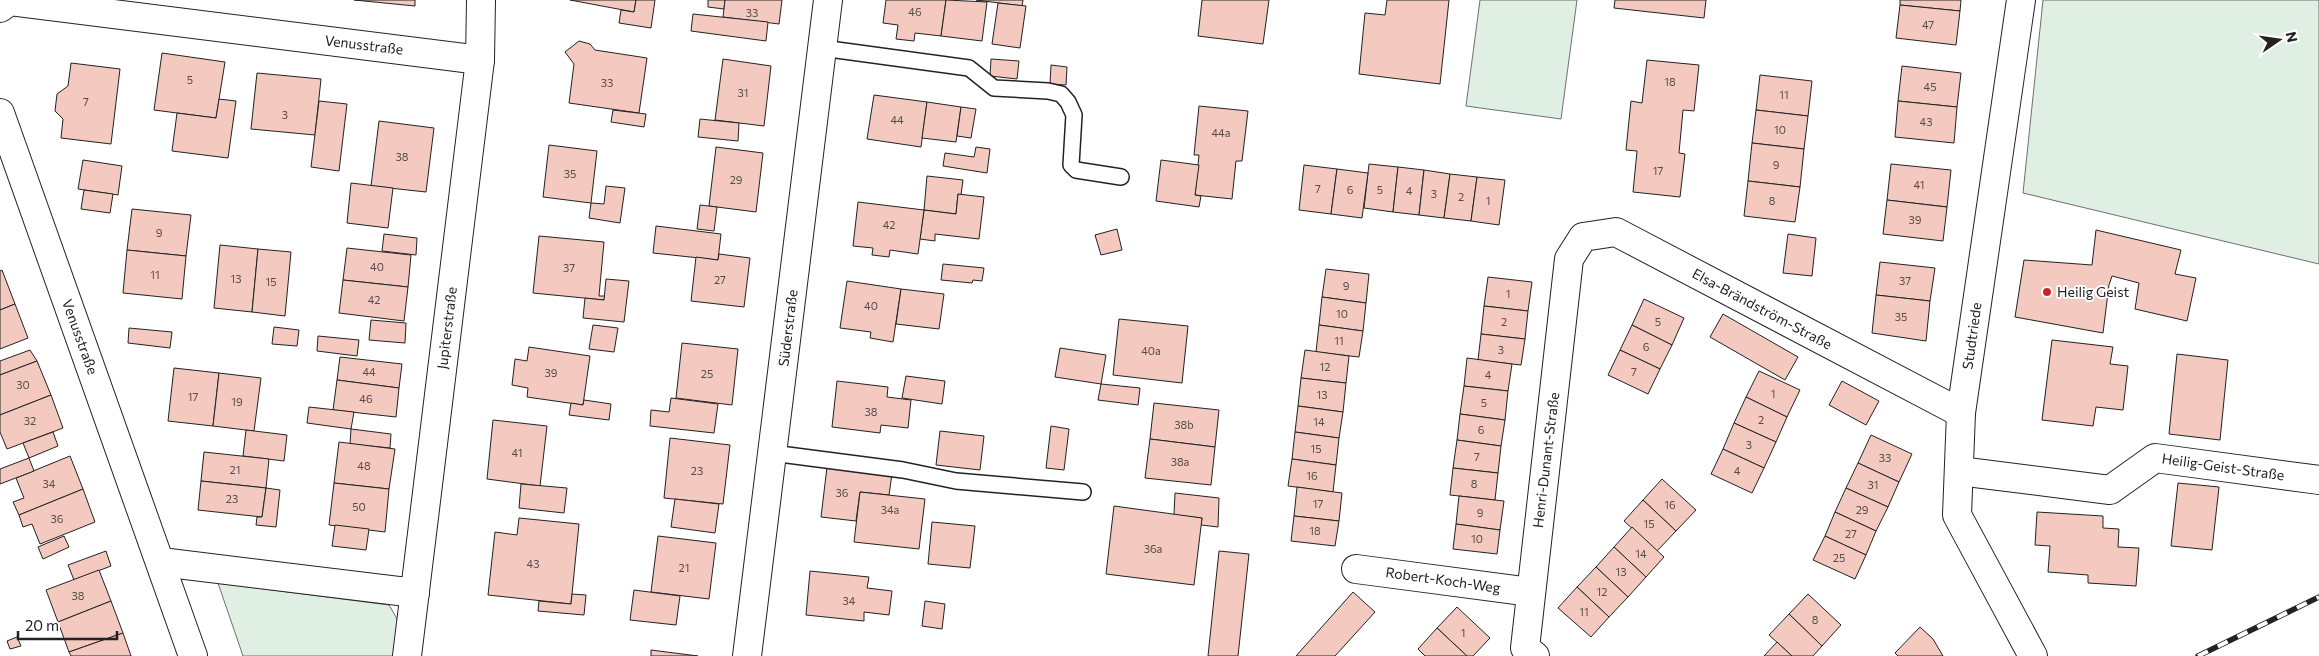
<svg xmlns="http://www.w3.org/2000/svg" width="2319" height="656" viewBox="0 0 2319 656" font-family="Commissioner,sans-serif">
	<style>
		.green { fill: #e0efe3; stroke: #6f6f6f }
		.building { fill: #f3c9c0; stroke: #222 }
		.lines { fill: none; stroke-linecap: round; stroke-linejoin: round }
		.service-casing { stroke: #222; stroke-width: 18 }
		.minor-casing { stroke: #222; stroke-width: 30 }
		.service { stroke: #fff; stroke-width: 15 }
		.minor { stroke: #fff; stroke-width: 28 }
		.rail-casing { stroke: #222; stroke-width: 5.5 }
		.rail { stroke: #fff; stroke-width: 4; stroke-dasharray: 11; stroke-linecap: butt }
		.poi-dot { fill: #c62828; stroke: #fff; stroke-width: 2 }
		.labels { text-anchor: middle; stroke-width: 4; stroke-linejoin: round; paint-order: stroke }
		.number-label { font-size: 11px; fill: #564c4a }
		.street-label { font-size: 14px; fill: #222; stroke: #fff }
		.poi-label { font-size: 14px; fill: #222; stroke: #fff; text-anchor: start }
	</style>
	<rect width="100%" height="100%" fill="#fff"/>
	<g class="green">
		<path d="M1480 0H1577L1561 119 1466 106Z"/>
		<path d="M2043 0H2319V264L2023 193Z"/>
		<path d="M218 583 389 605 400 624 396 656H243Z"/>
	</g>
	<g class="building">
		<path d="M354 0H415V6Z"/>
		<path d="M570 0H636L634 12Z"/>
		<path d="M636 0H655L651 28 619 23 621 10 634 12Z"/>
		<path d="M708 0H725L724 9 708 7Z"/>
		<path d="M725 0H782L779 24 723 17Z"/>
		<path d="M886 0H946L941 36 915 33 914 41 896 39 898 25 883 23Z"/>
		<path d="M946 0 987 2 982 41 941 36Z"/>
		<path d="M976 0H1023L1022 6Z"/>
		<path d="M1202 0H1269L1263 44 1198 36Z"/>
		<path d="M1387 0H1449L1440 84 1359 74 1365 13 1385 15Z"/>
		<path d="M1615 0H1706L1704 18 1614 8Z"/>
		<path d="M1900 0H1961L1960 11 1900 5Z"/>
		<path d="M998 3 1026 6 1020 48 992 44Z"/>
		<path d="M1900 5 1960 11 1956 45 1896 38Z"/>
		<path d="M693 14 768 22 766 41 691 31Z"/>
		<path d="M579 41 590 44 595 50 647 58 639 113 569 103 574 64 565 52Z"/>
		<path d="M162 53 225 62 216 118 154 110Z"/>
		<path d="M723 59 771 66 764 126 715 120Z"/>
		<path d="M991 59 1019 61 1017 79 990 76Z"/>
		<path d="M1647 60 1699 65 1694 111 1683 110 1679 153 1685 154 1680 197 1633 192 1637 151 1626 150 1631 101 1642 103Z"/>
		<path d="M71 63 120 69 111 144 61 138 63 119 55 111 57 94 68 86Z"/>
		<path d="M1051 65 1067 67 1066 85 1050 84Z"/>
		<path d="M1902 66 1961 73 1957 107 1898 101Z"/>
		<path d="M257 73 321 79 315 135 251 129Z"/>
		<path d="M1760 75 1812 81 1808 116 1756 110Z"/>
		<path d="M874 95 927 102 921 147 867 139Z"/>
		<path d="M219 99 236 101 228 158 172 151 177 113 216 118Z"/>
		<path d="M319 101 347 104 339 171 311 167Z"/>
		<path d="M1898 101 1957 107 1954 143 1895 137Z"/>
		<path d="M927 102 961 107 956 142 922 138Z"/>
		<path d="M1199 106 1248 111 1242 161H1236L1232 199 1195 195 1199 155H1194Z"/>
		<path d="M961 107 976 109 971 138 957 136Z"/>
		<path d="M613 110 646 114 644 127 611 122Z"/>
		<path d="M1756 110 1808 116 1804 149 1752 143Z"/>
		<path d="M700 119 739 123 738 141 698 137Z"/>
		<path d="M379 121 434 128 426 192 371 186Z"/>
		<path d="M1752 143 1804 149 1800 187 1748 181Z"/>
		<path d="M549 145 597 151 591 203 543 197Z"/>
		<path d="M716 147 763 153 756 212 709 206Z"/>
		<path d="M976 147 990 149 987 173 943 166 945 153 974 157Z"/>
		<path d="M83 160 122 166 118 195 78 189Z"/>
		<path d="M1161 160 1199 165 1195 195 1201 196 1199 207 1156 201Z"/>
		<path d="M1369 164 1398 167 1393 212 1364 208Z"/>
		<path d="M1891 164 1951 170 1947 207 1887 200Z"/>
		<path d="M1304 165 1337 169 1331 214 1299 210Z"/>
		<path d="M1398 167 1424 170 1419 215 1393 212Z"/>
		<path d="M1337 169 1368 173 1362 218 1331 214Z"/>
		<path d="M1424 170 1450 174 1444 218 1419 215Z"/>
		<path d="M1450 174 1477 177 1471 221 1444 218Z"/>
		<path d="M927 176 963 180 961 195 958 194 956 214 924 210Z"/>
		<path d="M1477 177 1505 180 1499 225 1471 221Z"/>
		<path d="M1748 181 1800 187 1795 222 1744 216Z"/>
		<path d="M351 183 393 188 388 228 347 223Z"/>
		<path d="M606 186 625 188 620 223 589 218 591 203 604 204Z"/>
		<path d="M84 190 113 194 110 213 81 209Z"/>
		<path d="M958 194 984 197 979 239 935 234V241L920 239 924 210 956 214Z"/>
		<path d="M1887 200 1947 207 1943 241 1883 234Z"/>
		<path d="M858 202 924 210 918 254 890 250 889 257 872 255 873 248 853 246Z"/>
		<path d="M700 205 717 207 714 231 697 229Z"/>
		<path d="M132 209 191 215 186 256 127 250Z"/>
		<path d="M656 226 721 234 718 260 653 253Z"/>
		<path d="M1117 229 1122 250 1101 255 1095 235Z"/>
		<path d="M2096 230 2181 250 2175 274 2196 278 2187 321 2135 309 2139 283 2112 276 2109 285 2103 333 2015 317 2024 260 2092 265Z"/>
		<path d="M384 234 417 238 416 255 382 251Z"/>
		<path d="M1788 234 1816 238 1812 276 1783 273Z"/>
		<path d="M539 236 604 242 599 296H605L604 300 533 293Z"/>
		<path d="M220 245 258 249 252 312 214 308Z"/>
		<path d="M347 248 411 255 408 287 343 280Z"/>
		<path d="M258 249 291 252 285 316 252 312Z"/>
		<path d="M127 250 186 256 182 299 123 293Z"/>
		<path d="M719 254 750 258 744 307 691 301 696 257 718 260Z"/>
		<path d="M1880 262 1935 268 1930 301 1876 295Z"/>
		<path d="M943 264 984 268 982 281 973 280 972 283 941 280Z"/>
		<path d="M1326 269 1369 274 1366 303 1322 297Z"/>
		<path d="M2 270 15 304 0 310V271Z"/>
		<path d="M1488 277 1532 282 1528 311 1484 306Z"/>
		<path d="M606 279 629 281 624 322 583 318 585 298 604 300Z"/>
		<path d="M343 280 408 287 404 321 339 313Z"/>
		<path d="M847 281 901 289 893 342 870 338 871 332 840 328Z"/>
		<path d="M901 289 944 294 939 329 896 324Z"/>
		<path d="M1876 295 1930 301 1926 341 1872 333Z"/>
		<path d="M1322 297 1366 303 1363 331 1319 325Z"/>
		<path d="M1644 299 1684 318 1672 345 1632 325Z"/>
		<path d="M15 304 28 338 0 349V310Z"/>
		<path d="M1484 306 1528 311 1525 339 1481 334Z"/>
		<path d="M1723 314 1798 357 1785 380 1710 337Z"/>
		<path d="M1119 319 1188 326 1182 383 1113 375Z"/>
		<path d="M371 320 406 323 405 343 369 340Z"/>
		<path d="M593 325 618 328 614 352 589 349Z"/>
		<path d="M1319 325 1363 331 1359 357 1316 352Z"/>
		<path d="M1632 325 1672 345 1660 369 1620 350Z"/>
		<path d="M274 327 299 330 297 346 272 344Z"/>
		<path d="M129 328 172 332 170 348 128 343Z"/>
		<path d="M1481 334 1525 339 1521 365 1478 360Z"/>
		<path d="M318 336 359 340 357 356 317 351Z"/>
		<path d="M2052 340 2113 347 2110 364 2128 366 2123 410 2096 407 2093 426 2042 420Z"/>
		<path d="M682 343 738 349 732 405 676 398Z"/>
		<path d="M529 347 590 356 583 405 527 397 528 388 512 385 515 359 527 361Z"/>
		<path d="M1060 348 1106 355 1101 384 1055 377Z"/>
		<path d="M30 350 37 361 0 375V361Z"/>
		<path d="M1305 350 1349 356 1346 383 1301 378Z"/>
		<path d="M1620 350 1660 369 1648 394 1608 375Z"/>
		<path d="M2177 354 2228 360 2220 440 2169 434Z"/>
		<path d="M340 357 402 364 399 388 337 380Z"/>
		<path d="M1467 358 1512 364 1508 391 1464 386Z"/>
		<path d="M37 361 51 395 0 415V375Z"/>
		<path d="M174 368 219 373 213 426 168 421Z"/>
		<path d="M1759 371 1800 390 1787 417 1746 397Z"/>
		<path d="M219 373 261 378 254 431 213 426Z"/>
		<path d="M906 376 945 381 942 404 902 398Z"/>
		<path d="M1301 378 1346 383 1343 412 1298 406Z"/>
		<path d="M337 380 399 388 396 417 333 410Z"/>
		<path d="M837 381 888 387 887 397 911 400 908 428 881 425 880 433 832 427Z"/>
		<path d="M1842 381 1879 401 1866 425 1829 405Z"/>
		<path d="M1101 384 1140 388 1138 405 1098 400Z"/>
		<path d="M1464 386 1508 391 1505 420 1460 414Z"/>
		<path d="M51 395 63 428 7 449 0 432V415Z"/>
		<path d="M1746 397 1787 417 1776 442 1734 423Z"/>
		<path d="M671 398 718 404 714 433 650 426 651 410 669 412Z"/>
		<path d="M584 400 611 404 609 420 569 415 571 403 583 405Z"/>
		<path d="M1154 403 1219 410 1215 447 1150 439Z"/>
		<path d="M1298 406 1343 412 1339 438 1295 432Z"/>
		<path d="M309 407 354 412 351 429 307 423Z"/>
		<path d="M1460 414 1505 420 1501 446 1457 440Z"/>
		<path d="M493 420 547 426 540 486 487 479Z"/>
		<path d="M1734 423 1776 442 1764 468 1723 449Z"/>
		<path d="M1051 426 1069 429 1064 470 1046 468Z"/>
		<path d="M351 429 391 434 390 448 350 444Z"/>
		<path d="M246 430 287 435 284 461 243 456Z"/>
		<path d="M940 431 984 436 980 470 936 465Z"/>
		<path d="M53 432 58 446 29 458 23 443Z"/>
		<path d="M1295 432 1339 438 1336 465 1292 459Z"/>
		<path d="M1871 435 1912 454 1899 482 1858 463Z"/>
		<path d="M670 438 730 445 723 504 664 498Z"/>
		<path d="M1150 439 1215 447 1211 485 1145 478Z"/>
		<path d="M1457 440 1501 446 1498 473 1453 468Z"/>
		<path d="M339 442 395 449 389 489 334 483Z"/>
		<path d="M1723 449 1764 468 1752 493 1711 474Z"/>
		<path d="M204 452 269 459 266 488 201 481Z"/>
		<path d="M70 456 83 489 19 515 13 502 24 498 16 478Z"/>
		<path d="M29 458 34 471 0 484V469Z"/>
		<path d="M1292 459 1336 465 1333 492 1288 486Z"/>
		<path d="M1858 463 1899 482 1888 507 1846 488Z"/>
		<path d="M827 467 892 474 889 495 860 492 856 521 821 517Z"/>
		<path d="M1453 468 1498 473 1495 500 1450 495Z"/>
		<path d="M1662 479 1696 510 1676 531 1643 500Z"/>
		<path d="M201 481 266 488 262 517 198 510Z"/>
		<path d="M334 483 389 489 385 532 329 525Z"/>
		<path d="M2178 483 2219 487 2212 550 2171 546Z"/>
		<path d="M521 484 567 488 564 513 519 508Z"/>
		<path d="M1297 487 1342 493 1339 521 1294 516Z"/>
		<path d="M266 488 280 490 276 527 256 525 257 517H262Z"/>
		<path d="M1846 488 1888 507 1876 531 1835 512Z"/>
		<path d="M83 489 95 522 40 544 32 524 23 527 19 515Z"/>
		<path d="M860 492 925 499 919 549 854 542Z"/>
		<path d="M1175 493 1219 498 1218 527 1201 525 1202 518 1174 515Z"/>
		<path d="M1459 496 1504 501 1500 530 1456 524Z"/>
		<path d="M675 499 719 504 715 533 671 527Z"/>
		<path d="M1643 500 1676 531 1657 551 1624 521Z"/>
		<path d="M1114 506 1202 518 1194 585 1106 574Z"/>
		<path d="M1835 512 1876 531 1866 555 1825 536Z"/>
		<path d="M2037 512 2103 516V528L2119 529 2118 547 2139 548 2136 586 2088 583V575L2048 572 2050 546 2035 545Z"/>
		<path d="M1294 516 1339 521 1335 546 1291 541Z"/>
		<path d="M519 518 579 524 571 604 488 595 495 532 517 535Z"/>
		<path d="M932 522 975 526 970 568 928 564Z"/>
		<path d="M1456 524 1500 530 1497 554 1453 549Z"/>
		<path d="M335 525 369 529 366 550 332 546Z"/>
		<path d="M1632 527 1664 557 1646 577 1614 547Z"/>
		<path d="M64 536 69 547 43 559 38 547Z"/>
		<path d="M658 536 716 543 709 599 651 592Z"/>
		<path d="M1825 536 1866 555 1855 579 1813 560Z"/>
		<path d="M1614 547 1646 577 1628 597 1596 567Z"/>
		<path d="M106 551 111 566 74 580 68 565Z"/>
		<path d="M1219 551 1249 554 1238 656H1208Z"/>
		<path d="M1596 567 1628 597 1609 617 1577 587Z"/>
		<path d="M99 570 111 601 58 622 46 590Z"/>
		<path d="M810 571 869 577 867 588 892 591 889 615 864 612V621L806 615Z"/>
		<path d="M1577 587 1609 617 1591 637 1558 608Z"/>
		<path d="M634 590 680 596 676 625 630 620Z"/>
		<path d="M1353 592 1375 612 1335 656H1296Z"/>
		<path d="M572 594 586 595 584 615 538 611 539 601 571 604Z"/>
		<path d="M1808 594 1841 625 1822 646 1789 614Z"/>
		<path d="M111 601 123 633 69 652 58 622Z"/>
		<path d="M925 601 945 604 942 629 922 626Z"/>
		<path d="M1457 607 1490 638 1473 656H1467L1437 628Z"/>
		<path d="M1789 614 1822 646 1813 656H1792L1769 635Z"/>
		<path d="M1920 627 1933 639 1943 656H1898L1895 653Z"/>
		<path d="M1437 628 1467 656H1425L1418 649Z"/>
		<path d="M123 633 131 656H71L69 652Z"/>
		<path d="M17 637 21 646 10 649 7 641Z"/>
		<path d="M1777 642 1792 656H1764Z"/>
		<path d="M651 650 698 656H651Z"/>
	</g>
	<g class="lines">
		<g class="service-casing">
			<g id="service">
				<path d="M822 48 969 68 994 88 1048 91 1061 94 1068 102 1074 115 1071 165 1076 170 1121 177"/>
				<path d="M772 453 903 470 956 481 1083 492"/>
			</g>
		</g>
		<g class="minor-casing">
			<g id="minor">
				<path d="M2021 0 1961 413 1957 515 2033 656"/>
				<path d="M0 8 10 1 480 60"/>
				<path d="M0 113 193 656"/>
				<path d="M1959 471 2110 490 2155 458 2319 480"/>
				<path d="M161 562 415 593"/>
				<path d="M1356 569 1531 592"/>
				<path d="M407 656 480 60 481 0"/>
				<path d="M747 656 828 0"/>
				<path d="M1535 656 1525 648 1569 259 1583 237 1616 232 1961 413"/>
			</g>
		</g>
		<use href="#service" class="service"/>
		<use href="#minor" class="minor"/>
		<g class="rail-casing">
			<path id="rail" d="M2198 656 2319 597"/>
		</g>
		<use href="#rail" class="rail"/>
	</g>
	<circle class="poi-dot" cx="2047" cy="292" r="5"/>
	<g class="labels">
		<g class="number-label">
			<text x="915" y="16">46</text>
			<text x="752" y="17">33</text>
			<text x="1928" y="29">47</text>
			<text x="190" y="84">5</text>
			<text x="1670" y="86">18</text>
			<text x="607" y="87">33</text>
			<text x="1930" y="91">45</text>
			<text x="743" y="97">31</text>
			<text x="1784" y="99">11</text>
			<text x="86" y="106">7</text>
			<text x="285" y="119">3</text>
			<text x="897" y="124">44</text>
			<text x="1926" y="126">43</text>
			<text x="1780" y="134">10</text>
			<text x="1221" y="137">44a</text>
			<text x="402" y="161">38</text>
			<text x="1776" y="169">9</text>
			<text x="1658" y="175">17</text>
			<text x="570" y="178">35</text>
			<text x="736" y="184">29</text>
			<text x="1919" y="189">41</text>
			<text x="1318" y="193">7</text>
			<text x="1350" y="194">6</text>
			<text x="1380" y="194">5</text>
			<text x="1409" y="195">4</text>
			<text x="1434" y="198">3</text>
			<text x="1461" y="201">2</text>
			<text x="1488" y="205">1</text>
			<text x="1772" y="205">8</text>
			<text x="1915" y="224">39</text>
			<text x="889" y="229">42</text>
			<text x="159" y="237">9</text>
			<text x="377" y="271">40</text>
			<text x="569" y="272">37</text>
			<text x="155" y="279">11</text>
			<text x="236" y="283">13</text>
			<text x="720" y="284">27</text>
			<text x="1905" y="285">37</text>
			<text x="271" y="286">15</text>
			<text x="1346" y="290">9</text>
			<text x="1508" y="298">1</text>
			<text x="374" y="304">42</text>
			<text x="871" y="310">40</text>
			<text x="1342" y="318">10</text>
			<text x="1901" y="321">35</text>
			<text x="1504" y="326">2</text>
			<text x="1658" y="326">5</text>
			<text x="1339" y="345">11</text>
			<text x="1646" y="351">6</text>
			<text x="1501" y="354">3</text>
			<text x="1151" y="355">40a</text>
			<text x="1325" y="371">12</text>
			<text x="369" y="376">44</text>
			<text x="1634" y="376">7</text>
			<text x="551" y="377">39</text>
			<text x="707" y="378">25</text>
			<text x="1488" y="379">4</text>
			<text x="23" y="389">30</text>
			<text x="1773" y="398">1</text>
			<text x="1322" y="399">13</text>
			<text x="193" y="401">17</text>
			<text x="366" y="403">46</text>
			<text x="237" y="406">19</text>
			<text x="1484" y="407">5</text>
			<text x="871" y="416">38</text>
			<text x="1761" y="424">2</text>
			<text x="30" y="425">32</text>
			<text x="1319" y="426">14</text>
			<text x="1184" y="429">38b</text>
			<text x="1481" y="434">6</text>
			<text x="1749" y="449">3</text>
			<text x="1316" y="453">15</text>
			<text x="517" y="457">41</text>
			<text x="1477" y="461">7</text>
			<text x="1885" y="462">33</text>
			<text x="1180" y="466">38a</text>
			<text x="364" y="470">48</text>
			<text x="235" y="474">21</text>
			<text x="697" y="475">23</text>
			<text x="1737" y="475">4</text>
			<text x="1312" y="480">16</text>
			<text x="49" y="488">34</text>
			<text x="1474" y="488">8</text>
			<text x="1873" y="489">31</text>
			<text x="842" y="497">36</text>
			<text x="232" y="503">23</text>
			<text x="1318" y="508">17</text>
			<text x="1670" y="509">16</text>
			<text x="359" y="511">50</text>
			<text x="890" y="514">34a</text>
			<text x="1862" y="514">29</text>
			<text x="1480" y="517">9</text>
			<text x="57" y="523">36</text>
			<text x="1649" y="528">15</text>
			<text x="1315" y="535">18</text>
			<text x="1851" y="538">27</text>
			<text x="1477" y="543">10</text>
			<text x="1153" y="553">36a</text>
			<text x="1641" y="558">14</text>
			<text x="1839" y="562">25</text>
			<text x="533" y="568">43</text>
			<text x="684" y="572">21</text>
			<text x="1621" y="576">13</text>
			<text x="1602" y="596">12</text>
			<text x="78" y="600">38</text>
			<text x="849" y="605">34</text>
			<text x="1584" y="616">11</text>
			<text x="1815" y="624">8</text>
			<text x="1463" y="637">1</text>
		</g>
		<g class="street-label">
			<text transform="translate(364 45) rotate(7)" y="5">Venusstraße</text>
			<text transform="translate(1762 309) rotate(28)" y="5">Elsa-Brändström-Straße</text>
			<text transform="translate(447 328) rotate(-83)" y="5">Jupiterstraße</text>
			<text transform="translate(788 328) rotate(-83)" y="5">Süderstraße</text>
			<text transform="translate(1972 336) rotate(-82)" y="5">Studtriede</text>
			<text transform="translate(80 337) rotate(70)" y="5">Venusstraße</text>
			<text transform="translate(1546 460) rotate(-83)" y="5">Henri-Dunant-Straße</text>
			<text transform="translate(2223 467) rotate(8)" y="5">Heilig-Geist-Straße</text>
			<text transform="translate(1443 580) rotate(8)" y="5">Robert-Koch-Weg</text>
		</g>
		<g class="poi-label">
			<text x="2057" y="297">Heilig Geist</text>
		</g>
	</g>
	<g transform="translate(2279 40) rotate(77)" stroke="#ffffff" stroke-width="4" paint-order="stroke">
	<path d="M0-4L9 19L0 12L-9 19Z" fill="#222222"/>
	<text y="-8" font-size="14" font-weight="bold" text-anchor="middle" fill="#222222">N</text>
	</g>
	<path d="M18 631v8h99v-8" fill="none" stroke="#222222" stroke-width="2.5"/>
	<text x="25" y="631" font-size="15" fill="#222222" stroke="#ffffff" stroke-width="4" paint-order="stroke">20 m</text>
</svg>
